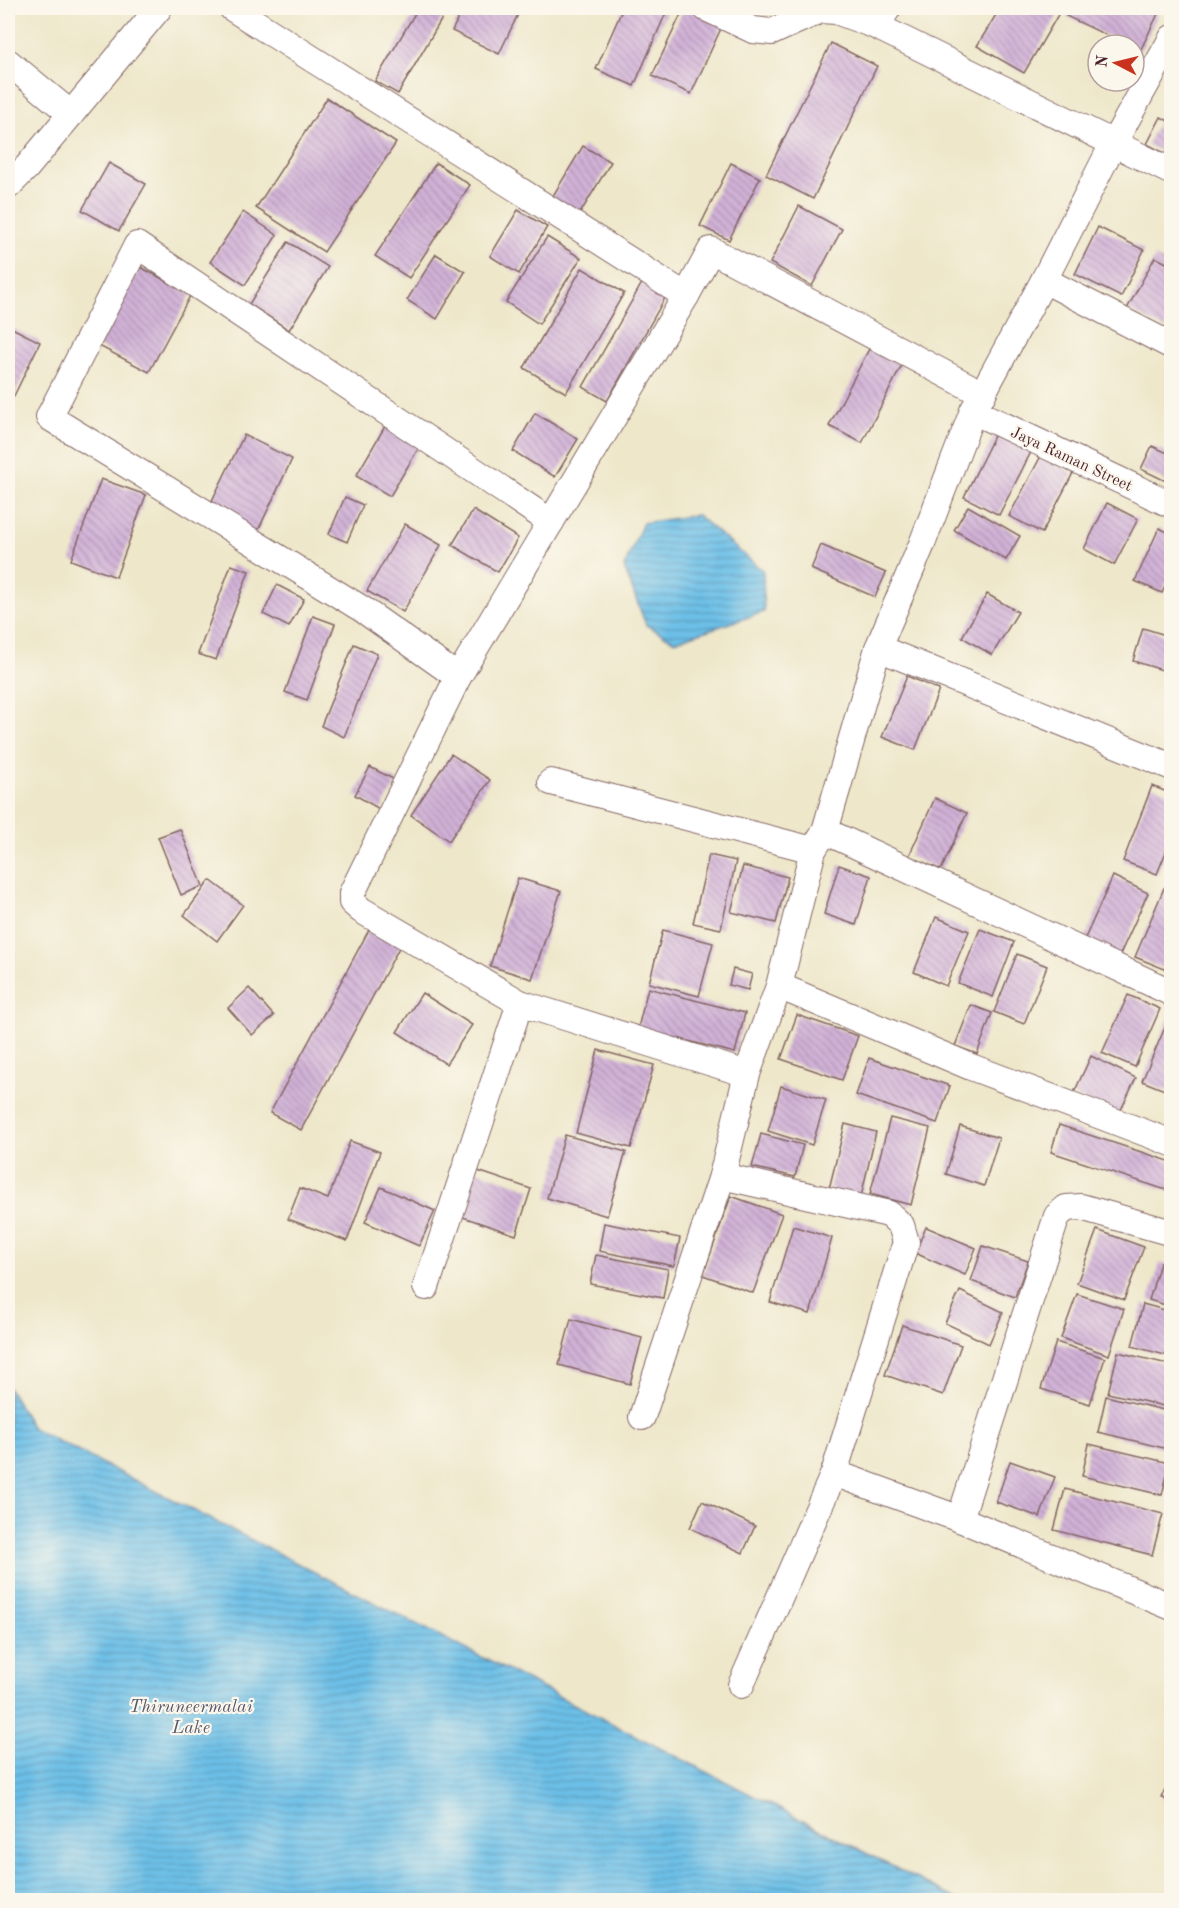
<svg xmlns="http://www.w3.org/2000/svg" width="1179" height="1908" viewBox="0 0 1179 1908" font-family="'Old Standard TT',serif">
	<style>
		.water { fill: url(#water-rules); stroke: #5b708a; stroke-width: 1.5 }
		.building { fill: url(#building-back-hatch) }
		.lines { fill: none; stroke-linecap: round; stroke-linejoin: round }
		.minor-casing { stroke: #836563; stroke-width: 28 }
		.minor { stroke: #fff; stroke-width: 26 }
		.labels { text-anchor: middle; stroke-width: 4.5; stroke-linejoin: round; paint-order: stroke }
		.street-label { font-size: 16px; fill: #4a1f2b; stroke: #fbf7ec }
		.water-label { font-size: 18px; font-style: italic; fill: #56576d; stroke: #fbf7ec }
	</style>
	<defs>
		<pattern id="water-rules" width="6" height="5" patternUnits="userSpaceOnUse" patternTransform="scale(1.5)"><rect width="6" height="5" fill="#6cc0e8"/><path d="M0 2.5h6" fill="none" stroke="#5b9bbc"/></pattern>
		<pattern id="building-back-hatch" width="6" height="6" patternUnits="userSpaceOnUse" patternTransform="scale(1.5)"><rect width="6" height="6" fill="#d2b2d8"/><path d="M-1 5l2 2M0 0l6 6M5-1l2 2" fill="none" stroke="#ac90af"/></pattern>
	</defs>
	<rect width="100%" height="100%" fill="#fbf7ec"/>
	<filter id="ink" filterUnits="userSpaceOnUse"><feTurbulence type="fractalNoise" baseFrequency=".0167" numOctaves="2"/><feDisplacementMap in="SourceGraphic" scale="12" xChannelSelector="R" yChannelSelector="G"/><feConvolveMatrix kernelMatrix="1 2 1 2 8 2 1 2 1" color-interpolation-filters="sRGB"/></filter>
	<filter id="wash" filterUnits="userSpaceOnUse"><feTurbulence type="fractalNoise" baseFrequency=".008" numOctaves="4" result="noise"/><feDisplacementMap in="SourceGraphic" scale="24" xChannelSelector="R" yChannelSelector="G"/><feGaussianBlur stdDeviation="1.35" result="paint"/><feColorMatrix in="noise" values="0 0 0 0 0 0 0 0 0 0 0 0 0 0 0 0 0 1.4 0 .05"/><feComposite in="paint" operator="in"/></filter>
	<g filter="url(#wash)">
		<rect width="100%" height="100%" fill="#eee7ca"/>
		<g class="water">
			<path d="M697 515 763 571 764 612 675 641 646 625 624 567 643 523Z"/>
			<path d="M8 1387 32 1428 958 1900H8Z"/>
		</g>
		<g id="blocks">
			<g class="building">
				<path d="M418 8H431L444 15 398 94 375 81Z"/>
				<path d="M463 8H521L499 54 452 31Z"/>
				<path d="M623 8H668L634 86 596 69Z"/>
				<path d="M684 8 723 24 691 94 652 76Z"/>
				<path d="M1000 8H1062L1024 73 977 46Z"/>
				<path d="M1070 8H1143L1158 14 1140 51 1134 48V45H1127L1066 16Z"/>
				<path d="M831 43 877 66 813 199 766 175Z"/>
				<path d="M327 98 396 143 324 252 256 208Z"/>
				<path d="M1161 117 1172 123V157L1147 144Z"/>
				<path d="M583 146 611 162 576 220 548 204Z"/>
				<path d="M109 163 146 184 119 231 82 210Z"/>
				<path d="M436 163 470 185 409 278 375 256Z"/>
				<path d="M731 163 760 178 729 240 700 226Z"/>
				<path d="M799 206 842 229 812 286 770 263Z"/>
				<path d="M518 210 547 227 519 274 490 256Z"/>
				<path d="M243 212 277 235 245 285 210 262Z"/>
				<path d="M1098 227 1144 250 1121 297 1075 274Z"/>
				<path d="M547 237 581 258 539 324 506 302Z"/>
				<path d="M288 242 328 267 289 330 249 304Z"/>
				<path d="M436 254 465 272 437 319 407 300Z"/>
				<path d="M1155 257 1172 266V316L1165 329 1127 309Z"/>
				<path d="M140 267 191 294 149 372 97 345Z"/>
				<path d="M582 268 624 293 566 393 524 368Z"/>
				<path d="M642 283 666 296 607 401 583 387Z"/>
				<path d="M12 328 40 342 13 398 8 395V336Z"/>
				<path d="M869 349 902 365 862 443 829 426Z"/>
				<path d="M535 413 578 439 555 477 513 451Z"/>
				<path d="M388 421 423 441 390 496 356 476Z"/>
				<path d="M996 432 1032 450 999 515 964 497Z"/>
				<path d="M244 435 292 459 255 537 206 513Z"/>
				<path d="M1152 446 1172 455V484L1141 469Z"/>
				<path d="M1041 456 1073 473 1042 533 1009 516Z"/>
				<path d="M101 479 146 495 116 577 71 560Z"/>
				<path d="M345 497 363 505 347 542 329 534Z"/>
				<path d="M1107 503 1138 519 1114 565 1084 549Z"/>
				<path d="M968 506 1020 536 1006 560 954 530Z"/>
				<path d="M473 510 518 538 498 572 452 545Z"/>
				<path d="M405 524 441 545 403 612 367 591Z"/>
				<path d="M1159 528 1172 534V572L1162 593 1135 581Z"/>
				<path d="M821 545 886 573 875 597 811 569Z"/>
				<path d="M231 565 249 571 216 660 198 654Z"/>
				<path d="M277 585 304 599 289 627 263 614Z"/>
				<path d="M987 594 1018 612 992 655 962 637Z"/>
				<path d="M313 616 335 624 307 700 285 692Z"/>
				<path d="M1143 628 1172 637V673L1133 661Z"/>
				<path d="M354 644 377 654 344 737 321 726Z"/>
				<path d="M907 676 939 690 915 750 882 737Z"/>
				<path d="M451 754 490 780 449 841 411 815Z"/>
				<path d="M370 767 397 781 381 810 355 795Z"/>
				<path d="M1152 786 1172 794V837L1157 874 1123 861Z"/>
				<path d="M935 798 967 813 941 870 909 856Z"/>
				<path d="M180 829 203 886 181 895 158 837Z"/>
				<path d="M709 855 736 861 721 929 693 923Z"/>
				<path d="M839 865 871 876 856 925 824 914Z"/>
				<path d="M743 866 788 877 776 923 731 912Z"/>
				<path d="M1113 876 1148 893 1117 961 1082 945Z"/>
				<path d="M518 878 561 891 532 979 490 966Z"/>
				<path d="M210 880 243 905 217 941 184 915Z"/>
				<path d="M1164 888 1172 891V972L1135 957Z"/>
				<path d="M936 917 969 931 946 986 914 972Z"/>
				<path d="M370 928 401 944 301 1130 270 1113Z"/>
				<path d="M980 929 1014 942 993 997 958 983Z"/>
				<path d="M663 930 713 943 699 996 649 983Z"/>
				<path d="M1017 954 1047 966 1024 1024 994 1012Z"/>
				<path d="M733 969 752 974 748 990 729 985Z"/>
				<path d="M249 988 274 1016 252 1035 228 1008Z"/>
				<path d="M648 988 745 1013 735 1053 638 1028Z"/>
				<path d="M422 993 472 1025 446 1064 397 1032Z"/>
				<path d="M1128 995 1160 1009 1135 1067 1102 1053Z"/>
				<path d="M971 1005 992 1013 977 1054 955 1046Z"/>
				<path d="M1172 1011V1093L1142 1081Z"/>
				<path d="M797 1015 858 1036 842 1080 781 1059Z"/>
				<path d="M598 1050 654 1065 631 1148 576 1133Z"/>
				<path d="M1091 1056 1136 1078 1118 1116 1073 1095Z"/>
				<path d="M869 1058 950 1086 937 1123 856 1095Z"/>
				<path d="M781 1086 826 1100 812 1145 768 1131Z"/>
				<path d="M890 1118 930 1128 911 1205 870 1194Z"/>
				<path d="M845 1124 876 1132 861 1197 829 1189Z"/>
				<path d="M1059 1125 1172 1162V1192L1051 1152Z"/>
				<path d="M960 1126 999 1138 984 1186 946 1174Z"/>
				<path d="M761 1134 803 1145 795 1177 752 1167Z"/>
				<path d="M565 1135 626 1152 607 1216 547 1198Z"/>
				<path d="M350 1141 380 1152 347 1241 288 1219 300 1188 328 1199Z"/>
				<path d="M475 1170 531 1189 516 1235 460 1216Z"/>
				<path d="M381 1187 435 1211 419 1246 365 1222Z"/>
				<path d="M731 1196 782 1214 753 1293 703 1275Z"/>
				<path d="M604 1223 680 1238 674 1266 599 1251Z"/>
				<path d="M793 1226 832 1238 810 1314 770 1302Z"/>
				<path d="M926 1227 976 1248 965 1275 915 1253Z"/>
				<path d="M1097 1230 1144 1247 1124 1300 1077 1283Z"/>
				<path d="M983 1246 1028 1261 1015 1297 971 1281Z"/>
				<path d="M596 1255 668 1269 663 1298 590 1284Z"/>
				<path d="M1160 1263 1172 1267V1307L1149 1300Z"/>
				<path d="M960 1291 1003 1312 989 1344 945 1323Z"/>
				<path d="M1077 1294 1124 1309 1109 1355 1061 1338Z"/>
				<path d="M1143 1304 1172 1312V1357L1132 1346Z"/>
				<path d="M571 1319 642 1338 630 1384 559 1365Z"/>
				<path d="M902 1325 961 1345 943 1395 885 1375Z"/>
				<path d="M1056 1342 1105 1358 1090 1404 1041 1389Z"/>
				<path d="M1118 1352 1172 1365V1408L1108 1393Z"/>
				<path d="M1106 1396 1172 1412V1450L1098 1432Z"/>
				<path d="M1089 1444 1170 1463 1162 1495 1082 1476Z"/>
				<path d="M1010 1461 1055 1477 1040 1517 996 1502Z"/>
				<path d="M1065 1489 1163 1514 1152 1555 1054 1530Z"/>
				<path d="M702 1501 755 1526 743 1553 690 1528Z"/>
				<path d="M1172 1779V1803L1161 1797Z"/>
			</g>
		</g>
	</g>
	<g filter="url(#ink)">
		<use href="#blocks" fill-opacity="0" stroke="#836563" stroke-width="1.5"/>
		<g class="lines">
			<g class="minor-casing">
				<g id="minor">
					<path d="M232 8 686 296"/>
					<path d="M706 8 753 30 772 32 821 10 836 11 876 26 1172 172"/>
					<path d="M876 26 888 8"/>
					<path d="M8 62 71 114"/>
					<path d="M8 186 27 167 159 8"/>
					<path d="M1044 280 1172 346"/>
					<path d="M973 411 1172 505"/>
					<path d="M878 648 1172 767"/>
					<path d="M458 677 362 609 49 417 137 245 551 522"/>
					<path d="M551 782 813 850"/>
					<path d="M825 831 1172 993"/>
					<path d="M779 986 971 1067 1172 1143"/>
					<path d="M747 1074 520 1003 361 910 352 902V893L458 677 686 296 711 250 983 394"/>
					<path d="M722 1176 889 1214 901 1225 906 1242 834 1473 741 1685"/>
					<path d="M426 1287 520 1003"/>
					<path d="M642 1417 722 1176 747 1074 779 986 813 850 825 831 878 648 922 544 973 411 1044 280 1113 144 1172 38"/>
					<path d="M834 1473 960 1519 1172 1607"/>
					<path d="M960 1519 1057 1216 1066 1208 1081 1207 1172 1233"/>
				</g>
			</g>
			<use href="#minor" class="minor"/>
		</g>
	</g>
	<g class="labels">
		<g class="street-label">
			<text transform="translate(1072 458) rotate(25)" y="6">Jaya Raman Street</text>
		</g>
		<g class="water-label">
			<text x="191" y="1712">Thiruneermalai<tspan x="191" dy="21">Lake</tspan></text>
		</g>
	</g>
	<rect width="1179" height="1908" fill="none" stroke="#fbf7ec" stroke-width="30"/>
	<g transform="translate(1116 63) rotate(277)"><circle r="28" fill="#fbf7ec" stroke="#b4a19f" stroke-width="1.5"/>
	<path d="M0-4.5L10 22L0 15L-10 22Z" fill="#c8321e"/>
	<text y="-9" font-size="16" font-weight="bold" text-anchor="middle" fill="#4a1f2b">N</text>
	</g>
</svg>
